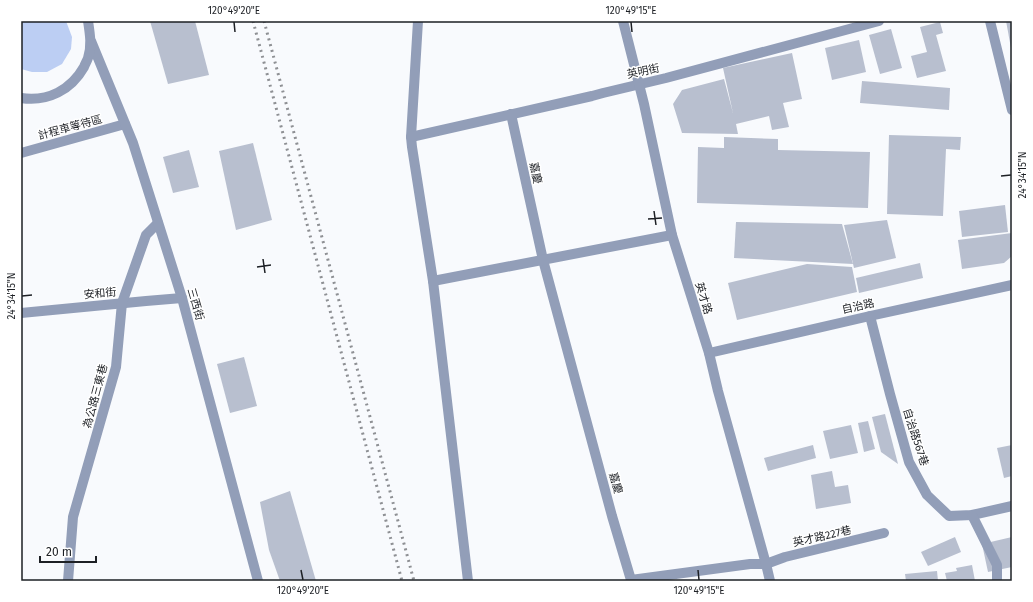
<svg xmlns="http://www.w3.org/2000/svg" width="1033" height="602" viewBox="0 0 1033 602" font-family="'Fira Sans','Noto Sans TC',sans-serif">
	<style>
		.green { fill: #bccef3 }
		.building { fill: #b8bfcf }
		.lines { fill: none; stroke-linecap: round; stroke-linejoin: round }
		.service { stroke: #929eb8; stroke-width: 10 }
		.minor { stroke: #929eb8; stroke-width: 10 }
		.tertiary { stroke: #929eb8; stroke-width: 10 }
		.rail { stroke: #8e9094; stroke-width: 3; stroke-dasharray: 2 4; stroke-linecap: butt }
		.ticks { fill: none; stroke: #1d2025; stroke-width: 1.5 }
		.labels { text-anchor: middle; stroke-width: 3; stroke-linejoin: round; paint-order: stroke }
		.street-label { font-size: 11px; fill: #1d2025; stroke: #fff }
		.neatline { fill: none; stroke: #1d2025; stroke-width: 1.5 }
		.ticks-label { font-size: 10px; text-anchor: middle; fill: #1d2025 }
	</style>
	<rect width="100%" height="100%" fill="#f8fafd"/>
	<path class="green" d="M21 21H66L72 37 71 49 62 64 47 72H32L21 69Z"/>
	<g class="building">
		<path d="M150 21H195L209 75 168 84Z"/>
		<path d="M1006 21H1012V48H1011Z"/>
		<path d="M940 22 943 33 936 35 946 71 917 78 911 56 927 52 920 27Z"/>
		<path d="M891 29 902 68 880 74 869 35Z"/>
		<path d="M859 40 866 72 832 80 825 48Z"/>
		<path d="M792 53 802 99 783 103 789 127 772 130 769 116 736 124 738 134 682 133 673 104 682 90 724 79 733 113 723 68Z"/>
		<path d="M862 81 950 88 949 110 860 103Z"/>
		<path d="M889 135 961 137 960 150 946 149 943 216 887 214Z"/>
		<path d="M724 137 778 139V150L870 152 868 208 697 203 698 147 724 148Z"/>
		<path d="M253 143 272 220 236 230 219 151Z"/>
		<path d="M189 150 199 187 173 193 163 157Z"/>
		<path d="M1005 205 1008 232 962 237 959 211Z"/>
		<path d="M887 220 896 258 854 268 844 225Z"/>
		<path d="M736 222 842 224 853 264 734 258Z"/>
		<path d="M1012 233V256L1004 263 962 269 958 240Z"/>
		<path d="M920 263 923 278 859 293 856 278Z"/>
		<path d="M807 264 852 267 857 292 737 320 728 283Z"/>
		<path d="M244 357 257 406 230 413 217 364Z"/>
		<path d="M885 414 898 464 881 452 872 417Z"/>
		<path d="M868 421 875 449 864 452 858 423Z"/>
		<path d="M851 425 858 453 830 459 823 431Z"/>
		<path d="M813 445 816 458 768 471 764 458Z"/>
		<path d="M1012 445V476L1004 478 997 448Z"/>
		<path d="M832 471 835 487 848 485 851 503 816 509 811 475Z"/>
		<path d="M290 491 316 581H280L269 550 260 502Z"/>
		<path d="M955 537 961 552 928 566 921 552Z"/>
		<path d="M1012 537V567L988 572 982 544Z"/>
		<path d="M972 565 975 581H947L945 573 957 571 956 568Z"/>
		<path d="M937 571 938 581H906L905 574Z"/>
	</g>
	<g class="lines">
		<g class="service">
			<path d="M21 153 125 124"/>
			<path d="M21 313 146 301 182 298"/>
			<path d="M870 316 890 394 909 462 927 495 949 516 972 515 1012 506"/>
			<path d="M972 515 997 565V581"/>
			<path d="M631 580 750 564H766"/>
			<path d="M68 581 73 517 116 367 122 303 146 235 158 223"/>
		</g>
		<g class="minor">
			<path d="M418 21 411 137 412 147 433 281 468 581"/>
			<path d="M990 21 1012 110"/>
			<path d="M91 41 133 143 182 298 258 581"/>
			<path d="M21 98C48 102 71 90 84 67 85 64 87 61 88 58 92 46 90 34 88 21"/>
			<path d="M511 114 543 260 612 516 631 580"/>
			<path d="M411 137 592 96 603 93 666 78 879 21"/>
			<path d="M433 281 672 235"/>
			<path d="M766 564 785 557 884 533"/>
		</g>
		<g class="tertiary">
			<path d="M623 21 644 104 672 235 709 353 718 391 766 564 770 581"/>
			<path d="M709 353 870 316 1012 285"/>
		</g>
		<g class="rail">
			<path d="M253 21 402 581"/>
			<path d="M264 21 414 581"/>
		</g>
	</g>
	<path class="ticks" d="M234 22 235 32M631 22 632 32M1001 176 1011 175M654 211 656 225M648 219 662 218M263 259 265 273M257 267 271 265M22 296 32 295M301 570 303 580M698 570 699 580"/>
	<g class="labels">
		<g class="street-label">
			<text transform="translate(643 71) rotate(-12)" y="4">英明街</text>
			<text transform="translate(70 127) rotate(-15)" y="4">計程車等待區</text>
			<text transform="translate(536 173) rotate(78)" y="4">嘉慶</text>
			<text transform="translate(100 293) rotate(-5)" y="4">安和街</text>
			<text transform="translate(704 298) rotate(73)" y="4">英才路</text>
			<text transform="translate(196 304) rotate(74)" y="4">三西街</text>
			<text transform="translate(858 306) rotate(-13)" y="4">自治路</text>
			<text transform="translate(95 396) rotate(-75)" y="4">為公路三東巷</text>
			<text transform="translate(916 437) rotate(72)" y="4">自治路567巷</text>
			<text transform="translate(616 483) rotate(75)" y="4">嘉慶</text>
			<text transform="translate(822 536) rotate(-13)" y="4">英才路227巷</text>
		</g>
	</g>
	<rect width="1033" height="602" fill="none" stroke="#ffffff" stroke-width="44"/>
	<path d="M40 556v6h56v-6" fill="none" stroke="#1d2025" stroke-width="2"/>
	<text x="46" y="556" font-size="12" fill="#1d2025" stroke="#ffffff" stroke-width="3" paint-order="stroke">20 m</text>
	<rect x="22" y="22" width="989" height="558" class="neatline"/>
	<g class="ticks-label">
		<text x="234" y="14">120°49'20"E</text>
		<text x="631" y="14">120°49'15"E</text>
		<text transform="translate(1022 175) rotate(-90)" y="4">24°34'15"N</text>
		<text transform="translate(11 296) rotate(-90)" y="4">24°34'15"N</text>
		<text x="303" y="594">120°49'20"E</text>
		<text x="699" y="594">120°49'15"E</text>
	</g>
</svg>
